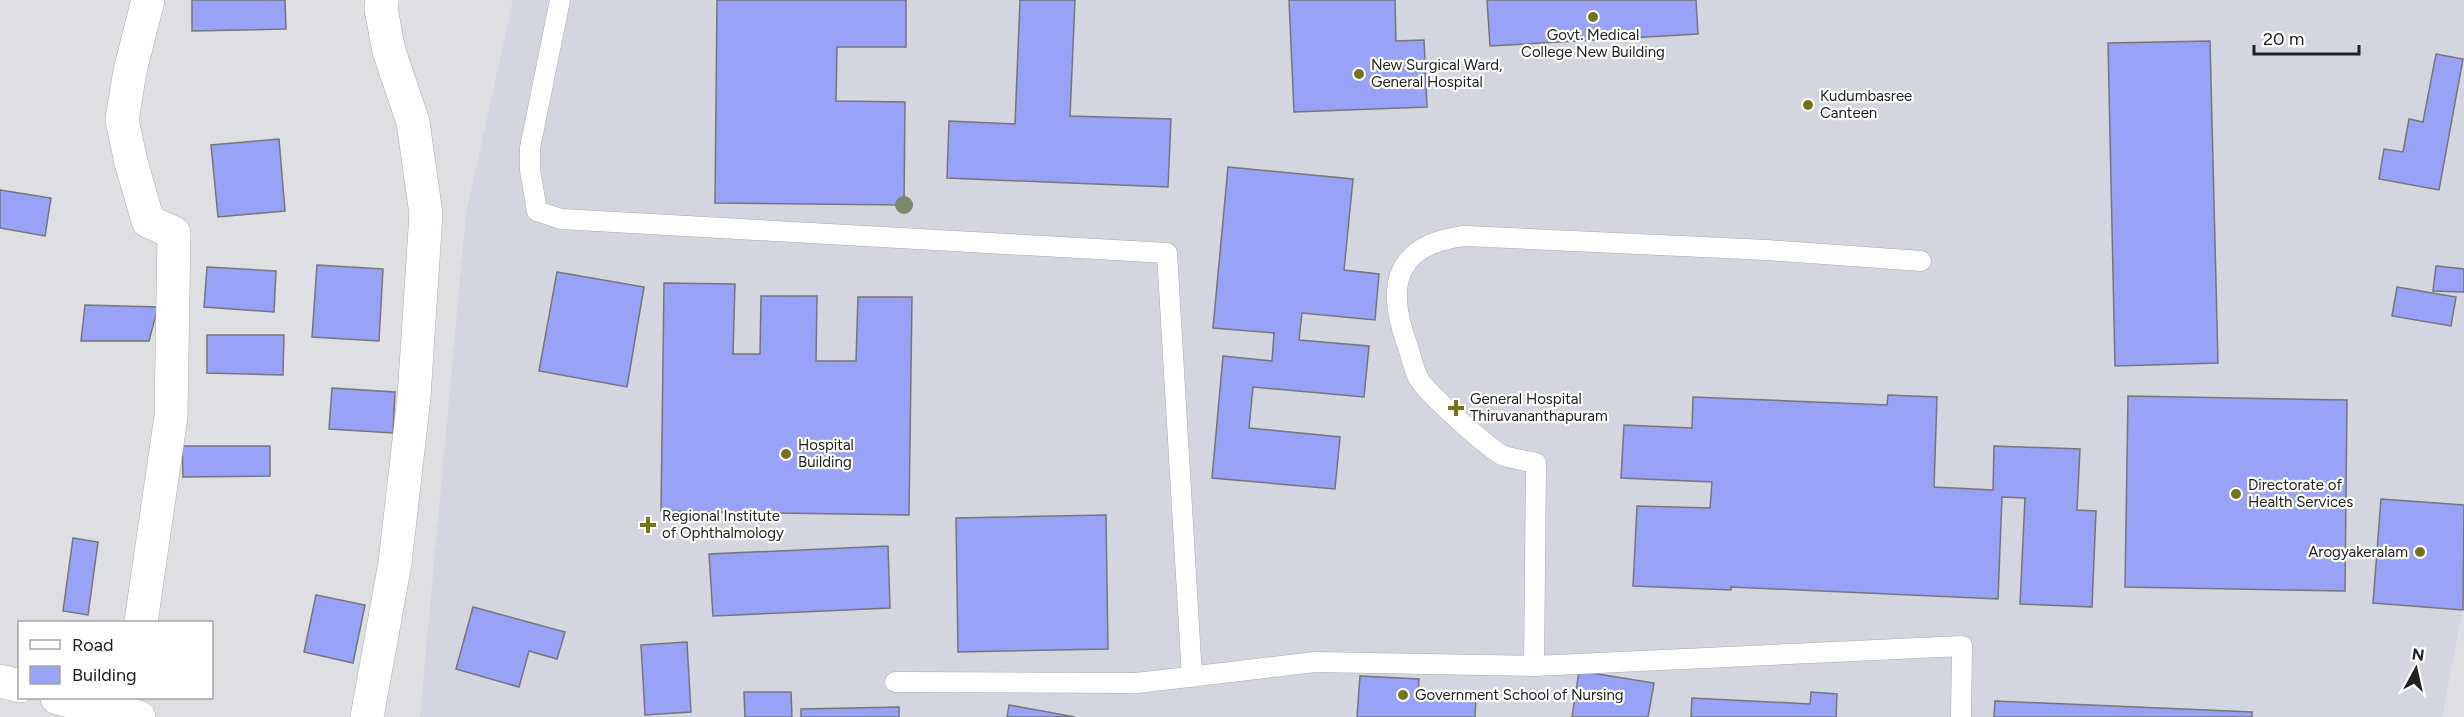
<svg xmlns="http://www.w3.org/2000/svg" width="2464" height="717" viewBox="0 0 2464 717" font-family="Figtree,sans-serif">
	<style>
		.built { fill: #d3d5df }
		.building { fill: #98a2f7; stroke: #757679; stroke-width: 1.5 }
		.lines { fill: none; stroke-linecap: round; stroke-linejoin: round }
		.lane-casing { stroke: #acacaf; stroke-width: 21 }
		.street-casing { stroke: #acacaf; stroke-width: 34 }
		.secondary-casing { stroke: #acacaf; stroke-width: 34 }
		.primary-casing { stroke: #acacaf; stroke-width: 34 }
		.lane { stroke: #fff; stroke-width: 20 }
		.street { stroke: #fff; stroke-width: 33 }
		.secondary { stroke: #fff; stroke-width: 33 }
		.primary { stroke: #fff; stroke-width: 33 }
		.tree { fill: #7c8966 }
		.poi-dot { fill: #74741a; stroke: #fff; stroke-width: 2 }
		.labels { text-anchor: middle; stroke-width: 4.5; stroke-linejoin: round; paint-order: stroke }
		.poi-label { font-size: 15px; fill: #212122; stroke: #fff; text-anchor: start }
	</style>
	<rect width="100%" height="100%" fill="#dedfe2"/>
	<path class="built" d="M513 0H2464V602L2442 717H420L466 214Z"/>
	<g class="building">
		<path d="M192 0H285L286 29 192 31Z"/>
		<path d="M717 0H906V47H837L836 101 905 102 904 205 715 203Z"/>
		<path d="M1020 0H1075L1070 116 1171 119 1168 187 947 178 949 121 1015 124Z"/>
		<path d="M1289 0H1395L1396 41 1424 40 1427 107 1294 112Z"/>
		<path d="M1487 0H1696L1698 34 1490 46Z"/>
		<path d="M2210 41 2218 363 2115 366 2108 43Z"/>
		<path d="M2436 54 2463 59 2439 190 2379 179 2384 149 2403 152 2409 119 2423 122Z"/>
		<path d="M279 139 285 211 218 217 211 145Z"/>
		<path d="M1228 167 1353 179 1344 270 1379 274 1375 320 1302 313 1299 340 1369 346 1364 397 1253 387 1249 428 1340 437 1335 489 1212 478 1223 356 1272 361 1274 333 1213 328Z"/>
		<path d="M0 190 51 198 45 236 0 228Z"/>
		<path d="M317 265 383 269 379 341 312 337Z"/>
		<path d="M2436 266 2464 269V292L2433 291Z"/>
		<path d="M207 267 276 271 274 312 204 307Z"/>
		<path d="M557 272 644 287 627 387 539 371Z"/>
		<path d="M664 283 735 284 733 354H760L761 296H817L816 361H856L858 297H912L909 515 661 511Z"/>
		<path d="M2397 287 2456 297 2451 326 2392 316Z"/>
		<path d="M85 305 158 307 149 341H81Z"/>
		<path d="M207 335H284L283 375 207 373Z"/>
		<path d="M332 388 395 392 393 433 329 429Z"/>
		<path d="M1888 395 1937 397 1934 487 1993 490 1994 446 2080 449 2077 510 2096 511 2092 607 2020 604 2025 498 2002 497 1998 599 1731 587V590L1633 586 1637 506 1710 508 1712 482 1621 478 1624 425 1692 428 1693 397 1887 405Z"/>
		<path d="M2128 396 2347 400 2345 591 2125 587Z"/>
		<path d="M182 446H270V476L183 477Z"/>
		<path d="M2381 499 2464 505 2463 610 2373 603Z"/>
		<path d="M1106 515 1108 649 958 652 956 518Z"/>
		<path d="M73 538 98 542 88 615 63 611Z"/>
		<path d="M888 546 890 608 713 616 709 554Z"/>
		<path d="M316 595 365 605 353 663 304 652Z"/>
		<path d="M473 607 565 632 557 659 529 651 519 687 456 669Z"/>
		<path d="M687 642 691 712 645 715 641 645Z"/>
		<path d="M1579 671 1654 683 1648 717H1572Z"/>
		<path d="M1360 676 1419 679 1418 694 1476 697 1475 717H1357Z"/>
		<path d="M744 692H791L792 717H745Z"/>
		<path d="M1811 692 1837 694 1836 717H1691L1692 698 1810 704Z"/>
		<path d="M1995 701 2252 712V717H1994Z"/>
		<path d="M1009 705 1075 717H1007Z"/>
		<path d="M899 707V717H801V709Z"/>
	</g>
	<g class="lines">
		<g class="lane-casing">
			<g id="lane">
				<path d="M560 0 530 148V170L537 211 561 219 1167 253 1192 677"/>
				<path d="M1534 666 1536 463C1526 461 1514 459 1504 456 1490 450 1427 393 1419 379 1413 369 1411 355 1407 344 1385 284 1396 244 1465 236L1767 250 1921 261"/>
				<path d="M895 682 1137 683 1315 662 1534 666 1962 646 1961 717"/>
			</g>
		</g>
		<g class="street-casing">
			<path id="street" d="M141 622 171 416 174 233 148 221 131 162 122 120 130 71 148 0"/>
		</g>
		<g class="secondary-casing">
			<path id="secondary" d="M367 717 395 563 414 397 426 214 413 122 389 51 381 9 382 0"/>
		</g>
		<g class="primary-casing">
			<g id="primary">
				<path d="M0 681 20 686"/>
				<path d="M57 698 139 717"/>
			</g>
		</g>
		<use href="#lane" class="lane"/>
		<use href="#street" class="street"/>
		<use href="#secondary" class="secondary"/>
		<use href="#primary" class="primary"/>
	</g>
	<circle class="tree" cx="904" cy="205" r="9"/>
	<g class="poi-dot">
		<circle cx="1593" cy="17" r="6"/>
		<circle cx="1359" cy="74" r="6"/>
		<circle cx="1808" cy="105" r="6"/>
		<path d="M1453 399h6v6h6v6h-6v6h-6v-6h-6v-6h6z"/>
		<circle cx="786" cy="454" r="6"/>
		<circle cx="2236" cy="494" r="6"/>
		<path d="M645 516h6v6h6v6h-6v6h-6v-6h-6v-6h6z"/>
		<circle cx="2420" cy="552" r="6"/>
		<circle cx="1403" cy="695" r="6"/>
	</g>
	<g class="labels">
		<g class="poi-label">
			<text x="1593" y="40" text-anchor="middle">Govt. Medical<tspan x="1593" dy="17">College New Building</tspan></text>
			<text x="1371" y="70">New Surgical Ward,<tspan x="1371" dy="17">General Hospital</tspan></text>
			<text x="1820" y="101">Kudumbasree<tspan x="1820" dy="17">Canteen</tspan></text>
			<text x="1470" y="404">General Hospital<tspan x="1470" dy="17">Thiruvananthapuram</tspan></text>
			<text x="798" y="450">Hospital<tspan x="798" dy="17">Building</tspan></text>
			<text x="2248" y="490">Directorate of<tspan x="2248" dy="17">Health Services</tspan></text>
			<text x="662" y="521">Regional Institute<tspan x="662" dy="17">of Ophthalmology</tspan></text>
			<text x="2408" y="557" text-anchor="end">Arogyakeralam</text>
			<text x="1415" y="700">Government School of Nursing</text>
		</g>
	</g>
	<rect x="18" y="621" width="195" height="78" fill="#ffffff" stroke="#a6a6a7" stroke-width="1.5"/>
	<rect x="30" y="640" width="30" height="9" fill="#ffffff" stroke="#a6a6a7" stroke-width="1.5"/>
	<text x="72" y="651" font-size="18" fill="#212122">Road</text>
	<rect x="30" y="666" width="30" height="18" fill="#98a2f7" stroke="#a6a6a7" stroke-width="1.5"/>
	<text x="72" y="681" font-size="18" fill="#212122">Building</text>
	<g transform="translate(2416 669) rotate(8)" stroke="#ffffff" stroke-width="4.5" paint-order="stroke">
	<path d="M0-4.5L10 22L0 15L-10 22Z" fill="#212122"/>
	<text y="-9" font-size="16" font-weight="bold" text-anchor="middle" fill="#212122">N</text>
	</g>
	<path d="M2254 45v9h105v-9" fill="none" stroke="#212122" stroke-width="3"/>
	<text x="2263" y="45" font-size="18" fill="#212122" stroke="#ffffff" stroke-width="4.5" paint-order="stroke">20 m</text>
</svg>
